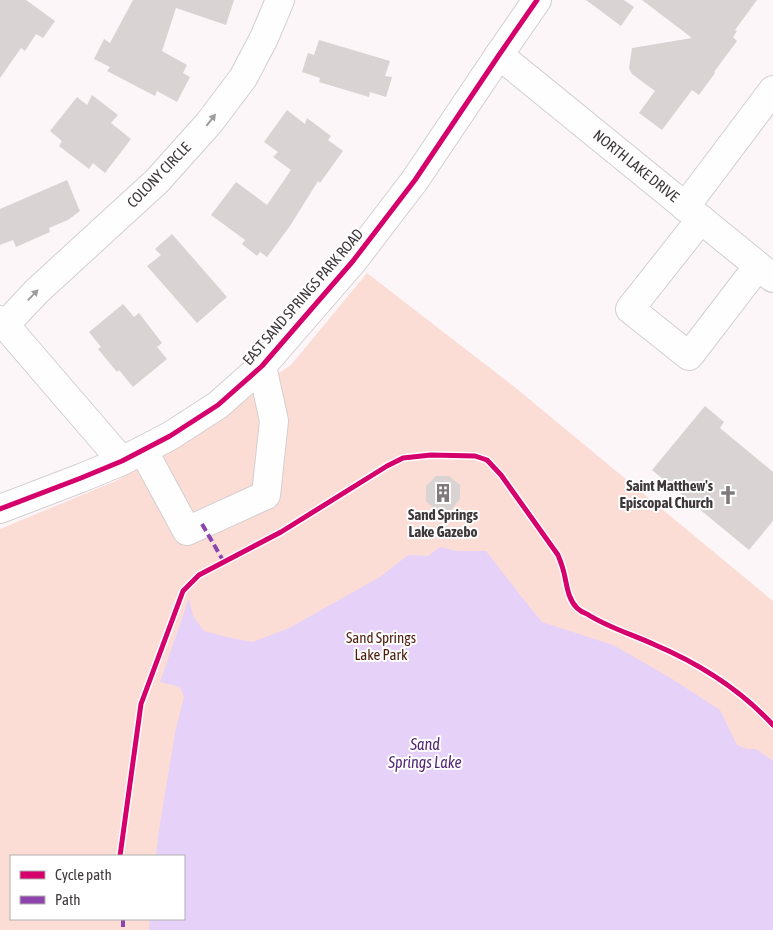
<svg xmlns="http://www.w3.org/2000/svg" width="773" height="930" viewBox="0 0 773 930" font-family="'Asap Condensed',sans-serif">
	<style>
		.green { fill: #fcddd5; fill-rule: evenodd }
		.water { fill: #e6d1f8 }
		.building { fill: #d9d3d4 }
		.lines { fill: none; stroke-linecap: round; stroke-linejoin: round }
		.minor-casing { stroke: #d3ced0; stroke-width: 30 }
		.minor { stroke: #fffefe; stroke-width: 28 }
		.quiet { stroke: #8e44ad; stroke-width: 4; stroke-dasharray: 8 4; stroke-linecap: butt }
		.cycleway-casing { stroke: #fff; stroke-width: 8 }
		.cycleway { stroke: #d6006c; stroke-width: 5 }
		.oneway { fill: #9e9b9c }
		.labels { text-anchor: middle; stroke-width: 4; stroke-linejoin: round; paint-order: stroke }
		.street-label { font-size: 15px; fill: #3e383a; stroke: #fff }
		.poi-label { font-size: 15px; font-weight: bold; fill: #3e383a; stroke: #fff; text-anchor: end }
		.park-label { font-size: 15px; fill: #4e1d0d; stroke: #fff }
		.water-label { font-size: 16px; font-style: italic; fill: #542876; stroke: #fff }
	</style>
	<rect width="100%" height="100%" fill="#fcf6f8"/>
	<path class="green" d="M367 273 517 389 773 601V930H0V529L118 480 291 365ZM11 856H184V919H11Z"/>
	<path class="water" d="M440 547 457 551H486L524 600 542 622 613 645 669 677 720 710 737 745 747 749H756L773 761V930H149L150 919H184V856H156L159 830 175 733 184 697 180 687 160 682 189 598 193 616 204 631 226 637 253 642 289 628 380 577 408 555 428 556Z"/>
	<g class="building">
		<path d="M0 0H26L55 21 43 38 36 34 25 51 21 48 0 78Z"/>
		<path d="M133 0H234L226 25 176 8 162 51 187 65 183 73 190 77 177 102 157 91 155 96 107 71 110 67 94 59 104 39 110 43Z"/>
		<path d="M586 0H624L634 7 621 26Z"/>
		<path d="M642 0H757L735 30 737 31 733 37 737 41 714 72 715 73 699 95 692 90 662 130 639 113 655 91 632 74 629 68 632 48 692 38Z"/>
		<path d="M319 40 390 61 385 76 392 77 386 97 370 92 369 97 319 82 320 78 302 72 308 53 314 55Z"/>
		<path d="M92 95 118 115 111 123 131 139 105 173 93 163 89 169 59 146 62 141 50 131 77 97 87 105Z"/>
		<path d="M287 110 305 124 307 118 331 136 328 140 343 151 320 183 318 181 290 226 267 257 260 252 257 256 242 244 245 240 211 215 236 182 267 205 291 170 273 157 278 152 264 142Z"/>
		<path d="M67 180 80 211 68 220 49 228 50 232 16 247 13 240 0 245V209Z"/>
		<path d="M172 234 227 297 197 323 147 266 161 255 155 249Z"/>
		<path d="M123 304 134 317 139 313 162 343 157 347 167 359 133 387 119 370 117 372 98 349 101 347 89 332Z"/>
		<path d="M705 406 724 422 720 428 773 472V521L749 550 652 470Z"/>
		<path d="M436 476H449L460 485V499L451 510 436 511 426 501V486Z"/>
	</g>
	<g class="lines">
		<g class="minor-casing">
			<g id="minor">
				<path d="M499 55 773 278"/>
				<path d="M685 207 773 90"/>
				<path d="M701 219 630 309 689 356 758 266"/>
				<path d="M0 320 5 325 37 291 157 181 209 123 243 78 264 38 280 0"/>
				<path d="M5 325 122 461"/>
				<path d="M143 450 187 531 266 495 274 421 262 366"/>
				<path d="M0 509 81 478 122 461 170 436 218 405 262 366 353 261 415 180 499 55 537 0"/>
			</g>
		</g>
		<use href="#minor" class="minor"/>
		<g class="quiet">
			<path d="M202 524 224 562"/>
			<path d="M123 919V930"/>
		</g>
		<g class="cycleway-casing">
			<g id="cycleway">
				<path d="M0 509 81 478 122 461 170 436 218 405 262 366 353 261 415 180 499 55 537 0"/>
				<path d="M120 856 141 704 183 591 199 575 281 532 387 466 403 458 431 455 475 456 487 460 501 475 558 555C559 558 561 562 562 566 567 580 566 597 577 608 580 611 584 613 587 614 607 627 631 634 653 644 698 663 740 689 773 725"/>
			</g>
		</g>
		<use href="#cycleway" class="cycleway"/>
	</g>
	<defs><path id="oneway-solid" d="M-6-.8H1V-3.2L6.5 0L1 3.2V.8H-6Z" transform="scale(1.25)"/></defs>
	<g class="oneway">
		<use href="#oneway-solid" transform="translate(211 120) rotate(-52)"/>
		<use href="#oneway-solid" transform="translate(33 295) rotate(-46)"/>
	</g>
	<defs>
		<g id="building-bare" transform="scale(1.5)"><path d="M-4-6H4V6H1V3H-1V6H-4ZM-2.5-4.3h1.7v1.8h-1.7ZM.8-4.3h1.7v1.8H.8ZM-2.5-1h1.7V.8h-1.7ZM.8-1h1.7V.8H.8Z" fill="#807a7c" stroke="#fff" stroke-width="2.5" paint-order="stroke"/></g>
		<g id="church-bare" transform="scale(1.5)"><path d="M-1.2-6h2.4v3.5h3.3v2.4h-3.3V6h-2.4V-.1h-3.3v-2.4h3.3Z" fill="#807a7c" stroke="#fff" stroke-width="2.5" paint-order="stroke"/></g>
	</defs>
	<g fill-rule="evenodd">
		<use href="#building-bare" x="443" y="493"/>
		<use href="#church-bare" x="728" y="495"/>
	</g>
	<g class="labels">
		<g class="street-label">
			<text transform="translate(636 166) rotate(39)" y="5">NORTH LAKE DRIVE</text>
			<text transform="translate(159 175) rotate(-46)" y="5">COLONY CIRCLE</text>
			<text transform="translate(303 297) rotate(-49)" y="5">EAST SAND SPRINGS PARK ROAD</text>
		</g>
		<g class="poi-label">
			<text x="713" y="491">Saint Matthew's<tspan x="713" dy="17">Episcopal Church</tspan></text>
			<text x="443" y="520" text-anchor="middle">Sand Springs<tspan x="443" dy="17">Lake Gazebo</tspan></text>
		</g>
		<g class="park-label">
			<text x="381" y="643">Sand Springs<tspan x="381" dy="17">Lake Park</tspan></text>
		</g>
		<g class="water-label">
			<text x="425" y="750">Sand<tspan x="425" dy="18">Springs Lake</tspan></text>
		</g>
	</g>
	<rect x="10" y="855" width="175" height="65" fill="#ffffff" stroke="#b2afb0"/>
	<rect x="20" y="871" width="25" height="8" fill="#d6006c" stroke="#b2afb0"/>
	<text x="55" y="880" font-size="15" fill="#3e383a">Cycle path</text>
	<rect x="20" y="896" width="25" height="8" fill="#8e44ad" stroke="#b2afb0"/>
	<text x="55" y="905" font-size="15" fill="#3e383a">Path</text>
</svg>
